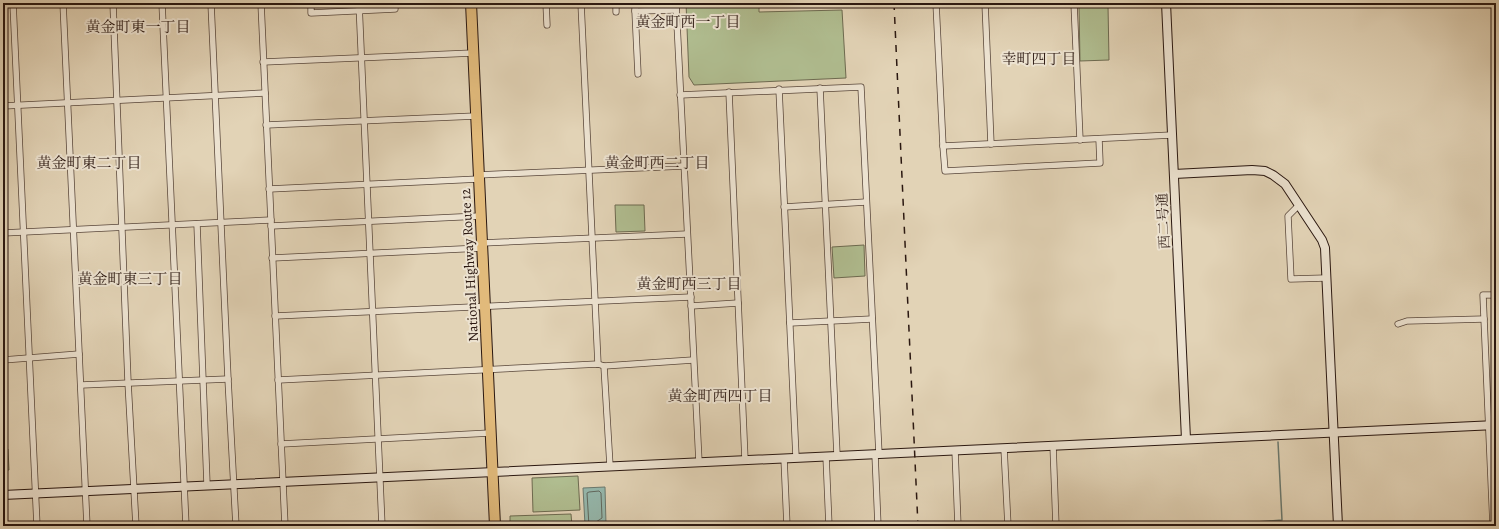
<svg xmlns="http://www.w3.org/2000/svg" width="1499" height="529" viewBox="0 0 1499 529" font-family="Alegreya,'Noto Serif JP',serif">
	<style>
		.green { fill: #b0bd90; stroke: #6d6a50 }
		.water { fill: #95b8ad; stroke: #6a786e }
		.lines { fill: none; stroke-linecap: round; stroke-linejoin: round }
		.shore { stroke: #60685e; stroke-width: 1 }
		.stream { stroke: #6a786e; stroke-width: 1.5 }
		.street-casing { stroke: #58463a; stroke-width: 7 }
		.secondary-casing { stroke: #2a1710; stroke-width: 10 }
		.highway-casing { stroke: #2a1710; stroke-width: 12 }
		.street { stroke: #ece2d0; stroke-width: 5.5 }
		.secondary { stroke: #ece2d0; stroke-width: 8 }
		.highway { stroke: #e1ba7b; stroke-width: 10 }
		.rail { stroke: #2a1710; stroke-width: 1.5; stroke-dasharray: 7 7; stroke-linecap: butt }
		.labels { text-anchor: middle; stroke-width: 4; stroke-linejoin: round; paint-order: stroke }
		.street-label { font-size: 14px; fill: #2a1710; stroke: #ece2d0 }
		.neighbourhood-label { font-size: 15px; fill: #2a1710; stroke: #ece2d0 }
	</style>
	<rect width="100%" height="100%" fill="#e2d3b6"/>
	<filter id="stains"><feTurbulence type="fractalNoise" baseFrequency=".005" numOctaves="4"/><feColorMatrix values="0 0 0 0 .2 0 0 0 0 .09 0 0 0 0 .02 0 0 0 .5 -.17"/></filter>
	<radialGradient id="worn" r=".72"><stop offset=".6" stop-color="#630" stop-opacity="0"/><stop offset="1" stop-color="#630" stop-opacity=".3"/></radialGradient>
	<g class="green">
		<path d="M686 3H759V12L842 10 846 78 694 85 689 77Z"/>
		<path d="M1108 6 1109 60 1080 61 1079 7Z"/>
		<path d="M615 205H644L645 231 616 232Z"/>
		<path d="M864 245 865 276 834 278 832 247Z"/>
		<path d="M8 449 9 470H3V450Z"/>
		<path d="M578 476 580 510 533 512 532 478Z"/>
		<path d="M571 514 572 526H510V516Z"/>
	</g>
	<path class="water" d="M605 487 606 524 585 525 583 488Z"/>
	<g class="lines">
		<path class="shore" d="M589 526 587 493 589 492 599 491 601 493 602 518 596 522 595 526"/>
		<path class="stream" d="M1231 526V524L1282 520 1278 442"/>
		<g class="street-casing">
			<g id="street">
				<path d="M13 3 37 526"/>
				<path d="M63 3 87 526"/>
				<path d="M113 3 128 382 136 526"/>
				<path d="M162 3 186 526"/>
				<path d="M211 3 228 379 236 526"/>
				<path d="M261 3 285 526"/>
				<path d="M311 3V13L395 9V3"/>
				<path d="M359 3 382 526"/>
				<path d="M546 3 547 25"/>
				<path d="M581 3 598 364"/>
				<path d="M616 3V12"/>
				<path d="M635 3V11L676 10"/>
				<path d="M676 3 699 462"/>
				<path d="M936 3 943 146 1172 135"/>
				<path d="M985 3 991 144"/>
				<path d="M1074 3 1080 140"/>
				<path d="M635 11 638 74"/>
				<path d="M263 62 473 53"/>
				<path d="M820 88 837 455"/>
				<path d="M779 89 796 457"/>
				<path d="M729 92 745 460"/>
				<path d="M680 95 861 87 879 454"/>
				<path d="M3 106 265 93"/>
				<path d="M266 125 476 116"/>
				<path d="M943 146 945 171 1100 163 1099 139"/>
				<path d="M478 175 684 166"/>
				<path d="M269 189 479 179"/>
				<path d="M1299 205 1288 216 1291 279 1326 278"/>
				<path d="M784 207 866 202"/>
				<path d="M197 224 207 484"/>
				<path d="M271 226 480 216"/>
				<path d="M3 233 271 220"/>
				<path d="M482 243 687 234"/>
				<path d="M272 258 482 248"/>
				<path d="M691 306 738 303"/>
				<path d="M275 316 691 297"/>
				<path d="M790 323 872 319"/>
				<path d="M1398 324 1407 321 1484 319"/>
				<path d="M3 360 79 354"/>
				<path d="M604 366 610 466"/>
				<path d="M278 380 598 364 604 366 693 360"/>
				<path d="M81 385 228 379"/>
				<path d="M281 444 490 433"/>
				<path d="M1053 445 1056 526"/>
				<path d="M1004 448 1008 526"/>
				<path d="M955 450 958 526"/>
				<path d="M875 454 878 526"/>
				<path d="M826 456 829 526"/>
				<path d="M784 458 787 526"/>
				<path d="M468 526 495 525"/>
				<path d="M1493 526 1483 295H1496"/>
			</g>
		</g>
		<g class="secondary-casing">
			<g id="secondary">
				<path d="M1166 3 1186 439"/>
				<path d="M1174 174 1252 170 1265 171 1273 175 1285 184 1322 240 1325 248 1338 526"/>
				<path d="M3 495 1496 425"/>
			</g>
		</g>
		<g class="highway-casing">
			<path id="highway" d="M471 3 495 526"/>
		</g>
		<use href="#street" class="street"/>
		<use href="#secondary" class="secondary"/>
		<use href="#highway" class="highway"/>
		<path class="rail" d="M894 3 918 526"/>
	</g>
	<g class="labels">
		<g class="street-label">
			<text transform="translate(1163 221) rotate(-93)" y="5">西二号通</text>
			<text transform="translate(469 265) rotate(-93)" y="5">National Highway Route 12</text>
		</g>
		<g class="neighbourhood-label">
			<text x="688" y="27">黄金町西一丁目</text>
			<text x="138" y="32">黄金町東一丁目</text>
			<text x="1039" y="64">幸町四丁目</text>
			<text x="89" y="168">黄金町東二丁目</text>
			<text x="657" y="168">黄金町西二丁目</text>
			<text x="130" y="284">黄金町東三丁目</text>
			<text x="689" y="289">黄金町西三丁目</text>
			<text x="720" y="401">黄金町西四丁目</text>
		</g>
	</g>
	<rect width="1499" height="529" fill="none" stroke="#e2d3b6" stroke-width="16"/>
	<rect x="4" y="4" width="1491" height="521" fill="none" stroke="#2a1710" stroke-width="2"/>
	<rect x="8" y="8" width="1483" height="513" fill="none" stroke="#2a1710"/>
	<rect width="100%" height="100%" filter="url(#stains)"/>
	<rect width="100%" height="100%" fill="url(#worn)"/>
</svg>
